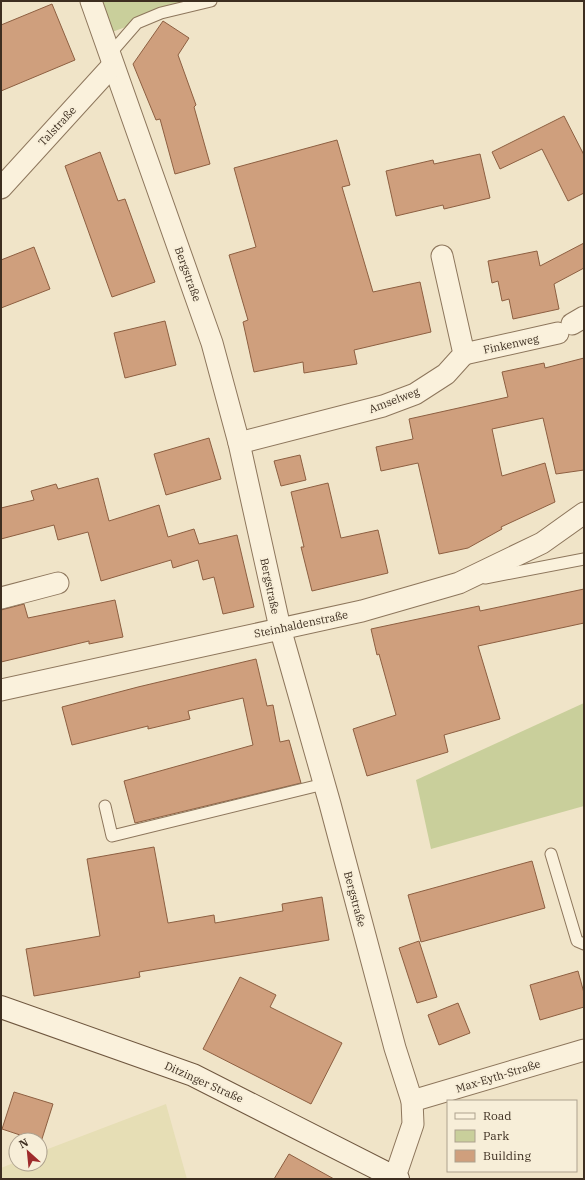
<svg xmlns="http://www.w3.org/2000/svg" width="585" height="1180" viewBox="0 0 585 1180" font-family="'IBM Plex Serif',serif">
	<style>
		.farmland { fill: #e6deb5 }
		.green { fill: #c9cf9b }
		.building { fill: #cf9f7d; stroke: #8d5f41 }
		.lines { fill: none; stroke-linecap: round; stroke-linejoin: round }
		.lane-casing { stroke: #8d765c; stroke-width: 13 }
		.street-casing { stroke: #8d765c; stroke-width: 23 }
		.secondary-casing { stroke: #6f573f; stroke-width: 24 }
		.lane { stroke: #faf1dc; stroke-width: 11 }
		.street { stroke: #faf1dc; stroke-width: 21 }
		.secondary { stroke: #faf1dc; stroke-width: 22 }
		.labels { text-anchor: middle; stroke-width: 3.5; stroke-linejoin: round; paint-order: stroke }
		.street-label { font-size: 11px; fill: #3d2e20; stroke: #f7eed8 }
	</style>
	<rect width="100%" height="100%" fill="#f0e4c8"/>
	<path class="farmland" d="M166 1104 187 1179H1V1168L16 1162V1164H40V1152Z"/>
	<g class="green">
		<path d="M91 1H196L104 35Z"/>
		<path d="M584 703V806L431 849 416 780Z"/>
	</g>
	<g class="building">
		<path d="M52 4 75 60 1 91V25Z"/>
		<path d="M163 21 189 38 178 55 196 105 194 107 210 164 175 174 160 119 156 120 133 64Z"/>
		<path d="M564 116 584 155V193L568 201 542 149 500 169 492 152Z"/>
		<path d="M337 140 350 185 342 187 373 292 420 282 431 332 354 350 357 364 304 373 303 362 254 372 243 322 248 320 229 255 256 247 234 168Z"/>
		<path d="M100 152 118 201 125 199 155 282 112 297 65 166Z"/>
		<path d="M480 154 490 198 444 209 443 205 396 216 386 171 433 160 434 164Z"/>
		<path d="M584 243V268L554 284 559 309 513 319 509 299 502 301 498 281 492 283 488 261 537 251 540 266Z"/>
		<path d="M34 247 50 289 1 308V260Z"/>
		<path d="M165 321 176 365 125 378 114 333Z"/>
		<path d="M584 358V470L556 474 543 418 492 429 502 476 545 463 555 502 501 527 502 529 468 548 439 554 418 463 381 471 376 447 413 439 409 419 508 397 502 372 544 363 545 368Z"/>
		<path d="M209 438 221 479 166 495 154 454Z"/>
		<path d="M300 455 306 480 281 486 274 461Z"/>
		<path d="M98 478 109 521 159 505 168 537 194 529 199 544 237 535 254 607 223 614 214 577 203 580 198 560 173 568 171 560 101 581 88 532 58 540 54 525 1 539V508L34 500 31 491 56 484 58 489Z"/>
		<path d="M328 483 341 538 378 530 388 573 312 591 301 547H304L291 492Z"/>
		<path d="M584 589V623L478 646 500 719 444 735 448 752 367 776 353 729 396 715 379 654 377 655 371 629 479 606 480 611Z"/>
		<path d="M115 600 123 637 89 644V641L1 662V610L24 604 28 618Z"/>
		<path d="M256 659 267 706 273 705 280 742 289 740 301 783 135 823 124 781 253 745 243 698 188 711 190 719 148 729V726L72 745 62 707 138 687Z"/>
		<path d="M154 847 168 923 214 915 215 923 283 911 282 904 322 897 329 940 139 972 140 977 34 996 26 949 100 936 87 859Z"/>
		<path d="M532 861 545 908 421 942 408 895Z"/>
		<path d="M419 941 437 997 417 1003 399 948Z"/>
		<path d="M578 971 584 993V1007L540 1020 530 985Z"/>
		<path d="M240 977 276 995 270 1007 342 1043 311 1104 203 1049Z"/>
		<path d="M458 1003 470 1033 439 1045 428 1015Z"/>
		<path d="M14 1092 53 1104 41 1142 2 1129Z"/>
		<path d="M289 1154 334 1179H274Z"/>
	</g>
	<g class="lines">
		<g class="lane-casing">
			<g id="lane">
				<path d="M110 54 137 23 161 13 211 1"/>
				<path d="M485 578 584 559"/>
				<path d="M105 806 112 836 324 784"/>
				<path d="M551 854 577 941 584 944"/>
			</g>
		</g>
		<g class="street-casing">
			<g id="street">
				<path d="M91 1 212 343 239 443 280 628 330 804 395 1048 412 1101 413 1124 395 1177"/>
				<path d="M1 188 113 65"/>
				<path d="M572 324 584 317"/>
				<path d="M464 354 558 333"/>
				<path d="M239 443 383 406 415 394 446 374 464 354 442 256"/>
				<path d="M1 598 58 583"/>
				<path d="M1 690 362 611 459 583 542 543 584 513"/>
				<path d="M412 1101 584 1050"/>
			</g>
		</g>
		<g class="secondary-casing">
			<path id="secondary" d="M1 1007 193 1075 398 1179"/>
		</g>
		<use href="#lane" class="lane"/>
		<use href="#street" class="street"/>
		<use href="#secondary" class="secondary"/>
	</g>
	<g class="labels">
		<g class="street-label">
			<text transform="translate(57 126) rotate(-47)" y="4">Talstraße</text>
			<text transform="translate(188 274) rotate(70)" y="4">Bergstraße</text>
			<text transform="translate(511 344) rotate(-12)" y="4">Finkenweg</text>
			<text transform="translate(394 400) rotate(-21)" y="4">Amselweg</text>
			<text transform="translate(270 586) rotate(78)" y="4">Bergstraße</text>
			<text transform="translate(301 624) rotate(-12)" y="4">Steinhaldenstraße</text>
			<text transform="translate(355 899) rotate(75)" y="4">Bergstraße</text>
			<text transform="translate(498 1076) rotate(-17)" y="4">Max-Eyth-Straße</text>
			<text transform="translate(204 1082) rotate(24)" y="4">Ditzinger Straße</text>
		</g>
	</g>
	<rect width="585" height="1180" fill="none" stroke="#3d2e20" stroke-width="4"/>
	<rect x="447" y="1100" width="130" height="72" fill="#f7eed8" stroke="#ada18e"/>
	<rect x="455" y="1113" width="20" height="6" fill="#faf1dc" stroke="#ada18e"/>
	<text x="483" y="1120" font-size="12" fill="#3d2e20">Road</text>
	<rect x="455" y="1130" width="20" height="12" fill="#c9cf9b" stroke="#ada18e"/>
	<text x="483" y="1140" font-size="12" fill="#3d2e20">Park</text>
	<rect x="455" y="1150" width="20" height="12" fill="#cf9f7d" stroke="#ada18e"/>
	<text x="483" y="1160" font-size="12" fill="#3d2e20">Building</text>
	<g transform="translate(28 1152) rotate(333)"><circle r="19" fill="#f7eed8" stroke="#ada18e"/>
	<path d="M0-3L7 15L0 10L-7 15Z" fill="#9e2a2b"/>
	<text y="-6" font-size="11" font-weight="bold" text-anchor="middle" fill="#3d2e20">N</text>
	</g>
</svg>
